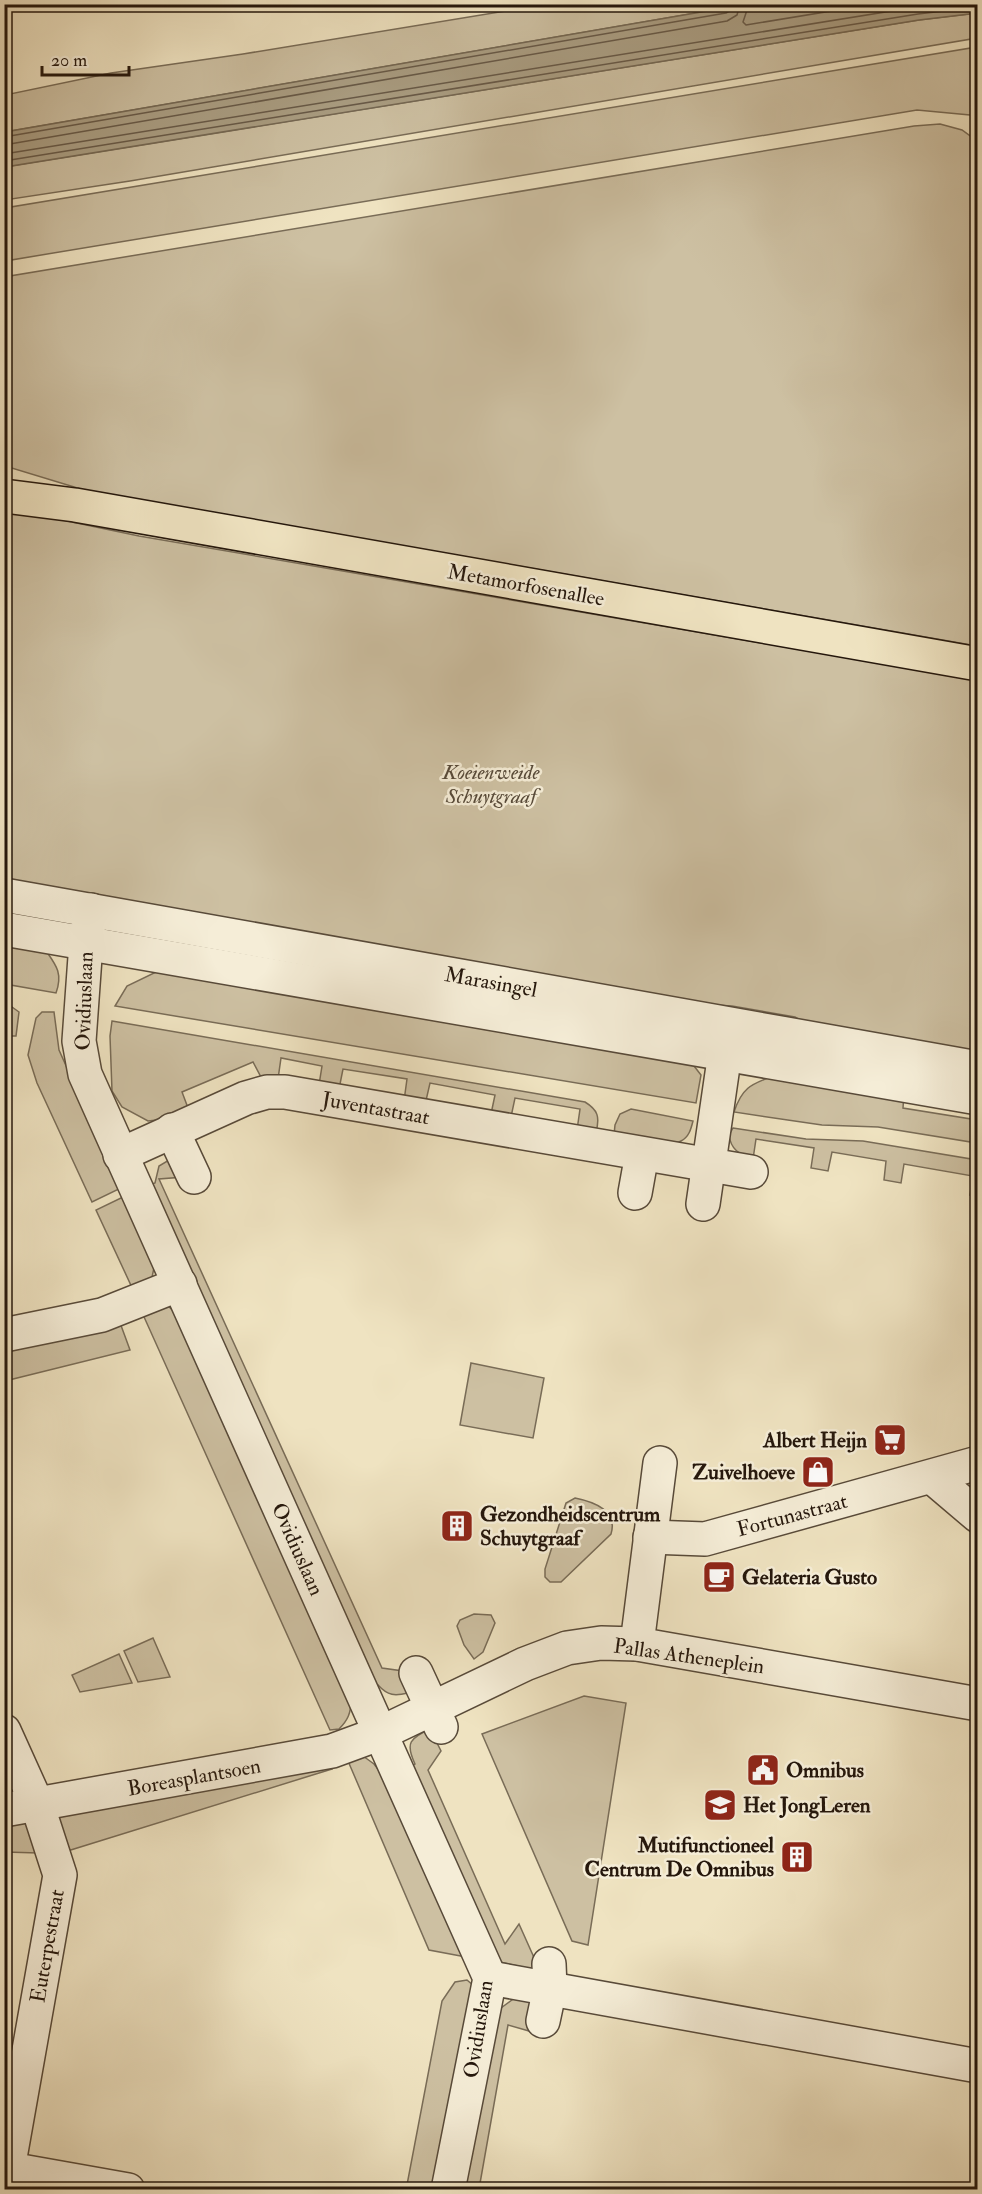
<svg xmlns="http://www.w3.org/2000/svg" width="982" height="2194" viewBox="0 0 982 2194" font-family="'IM FELL Double Pica',serif">
	<style>
		.green { fill: #cdc0a2; stroke: #796c57; stroke-width: 1.5 }
		.water { fill: #aa9e83; stroke: #756853; stroke-width: 1.5 }
		.lines { fill: none; stroke-linecap: round; stroke-linejoin: round }
		.shore { stroke: #685a48; stroke-width: 1.5 }
		.minor-casing { stroke: #584a39; stroke-width: 36 }
		.major-casing { stroke: #25170c; stroke-width: 36 }
		.minor { stroke: #f5edd7; stroke-width: 33 }
		.major { stroke: #efe3c1; stroke-width: 33 }
		.labels { text-anchor: middle; stroke-width: 5; stroke-linejoin: round; paint-order: stroke }
		.street-label { font-size: 21px; fill: #25170c; stroke: #f5edd7 }
		.park-label { font-size: 21px; font-style: italic; fill: #574a39; stroke: #f5edd7 }
		.poi-label { font-size: 21px; font-weight: bold; fill: #25170c; stroke: #f5edd7; text-anchor: start }
	</style>
	<rect width="100%" height="100%" fill="#efe3c1"/>
	<filter id="stains"><feTurbulence type="fractalNoise" baseFrequency=".00333" numOctaves="4"/><feColorMatrix values="0 0 0 0 .2 0 0 0 0 .09 0 0 0 0 .02 0 0 0 .5 -.17"/></filter>
	<radialGradient id="worn" r=".72"><stop offset=".6" stop-color="#630" stop-opacity="0"/><stop offset="1" stop-color="#630" stop-opacity=".3"/></radialGradient>
	<g class="green">
		<path d="M542 5H742L5 132V95L111 73 243 54Z"/>
		<path d="M977 13V38L130 181 5 200 4 167 919 20Z"/>
		<path d="M977 47V121L970 115 917 110 5 261V208Z"/>
		<path d="M940 124 962 130 977 141V646L150 502 84 490 5 466 4 277 914 126Z"/>
		<path d="M4 505 24 512 139 536 977 680V1058L817 1030 795 1017 732 1006 664 1002 5 889Z"/>
		<path d="M4 938 42 945C54 963 64 971 56 993L5 984Z"/>
		<path d="M156 972 687 1057 701 1075 696 1103 115 1006 127 986Z"/>
		<path d="M5 1002 19 1012 16 1036H5Z"/>
		<path d="M42 1012H54L59 1050 121 1188 92 1202 37 1083 28 1055 36 1018Z"/>
		<path d="M112 1021 585 1102C598 1110 600 1117 596 1132L577 1130 580 1109 515 1098 511 1117 491 1114 495 1095 430 1083 425 1105 404 1101 407 1079 343 1069 339 1089 319 1085 322 1066 281 1058 278 1079 261 1077 253 1062 182 1092 188 1108 166 1119 148 1121 122 1107 112 1091 110 1036Z"/>
		<path d="M778 1074 904 1093 903 1108 977 1120V1143L878 1127 822 1125 734 1112C743 1085 753 1084 778 1074Z"/>
		<path d="M631 1109 693 1121C691 1129 689 1137 681 1141 668 1149 629 1138 614 1135L615 1125 620 1114Z"/>
		<path d="M733 1128 806 1139 863 1141 977 1160V1196L970 1195 973 1176 904 1164 901 1183 884 1180 886 1161 832 1152 828 1171 811 1168 814 1148 756 1139 753 1159C739 1154 731 1150 729 1135Z"/>
		<path d="M174 1157 184 1177 159 1179 382 1668 403 1671 408 1693C395 1696 388 1696 378 1685L373 1687 147 1186 155 1183 159 1166Z"/>
		<path d="M123 1197 155 1263 151 1282 135 1294 96 1210Z"/>
		<path d="M168 1306 178 1315 351 1700C351 1713 348 1720 339 1729L330 1730 140 1308Z"/>
		<path d="M119 1320 130 1350 5 1381 4 1343Z"/>
		<path d="M471 1363 544 1378 533 1438 460 1425Z"/>
		<path d="M575 1498C595 1502 618 1511 611 1534L561 1582H550L545 1577V1569L566 1503Z"/>
		<path d="M474 1614 491 1615 495 1623 483 1652 474 1659 464 1645 457 1626 460 1620Z"/>
		<path d="M153 1638 170 1677 138 1682 124 1651Z"/>
		<path d="M119 1654 132 1683 80 1692 72 1675Z"/>
		<path d="M584 1696 626 1703 588 1945 572 1941 482 1734Z"/>
		<path d="M430 1729 441 1751 428 1770 505 1944 519 1924 540 1971 500 1962 409 1768 415 1764C405 1743 410 1738 430 1729Z"/>
		<path d="M363 1756 374 1764 387 1781 466 1957 429 1950 348 1761Z"/>
		<path d="M328 1760 332 1769 61 1853 50 1817Z"/>
		<path d="M31 1822 38 1853 5 1852V1824Z"/>
		<path d="M467 1980 474 1986 435 2189 406 2190 442 2001 455 1982Z"/>
		<path d="M516 1997 536 1998 529 2031 508 2025 479 2189 463 2190 494 2020 501 2008Z"/>
	</g>
	<path class="water" d="M742 5 977 4 978 13 919 20 5 167V132Z"/>
	<g class="lines">
		<g class="shore">
			<path d="M749 4 743 22 746 25 874 4"/>
			<path d="M4 137 726 13 731 10 732 4"/>
			<path d="M4 145 727 21 737 15 740 4"/>
			<path d="M4 154 935 4"/>
			<path d="M4 161 918 14 978 7"/>
		</g>
		<g class="minor-casing">
			<g id="minor">
				<path d="M4 895 978 1068"/>
				<path d="M91 910 86 943 79 1041 85 1074 490 1978 448 2190"/>
				<path d="M4 929 978 1098"/>
				<path d="M172 1130 194 1177"/>
				<path d="M120 1155 246 1098 267 1092H285L751 1172"/>
				<path d="M635 1193 642 1154"/>
				<path d="M703 1204 728 1032"/>
				<path d="M4 1335 102 1315 180 1284"/>
				<path d="M932 1477 978 1516"/>
				<path d="M650 1537 705 1539 978 1463"/>
				<path d="M637 1644 660 1463"/>
				<path d="M416 1673 441 1727"/>
				<path d="M4 1731 37 1804 60 1875 8 2169"/>
				<path d="M4 1810 332 1751 381 1733 525 1664 567 1648 601 1643 637 1644 978 1704"/>
				<path d="M490 1978 978 2066"/>
				<path d="M543 2021 550 1988 549 1964"/>
				<path d="M4 2168 128 2190"/>
			</g>
		</g>
		<g class="major-casing">
			<path id="major" d="M4 496 75 505 978 664"/>
		</g>
		<use href="#minor" class="minor"/>
		<use href="#major" class="major"/>
	</g>
	<defs>
		<g id="supermarket-square" transform="scale(1.725)"><rect x="-9" y="-9" width="18" height="18" rx="4" fill="#8f2418" stroke="#f5edd7"/><path d="M-6-5.5h2.5l.6 2H6L4.5 2H-2.5L-4.4-4H-6ZM-1.5 3.2a1.3 1.3 0 1 0 .1 0ZM3 3.2a1.3 1.3 0 1 0 .1 0Z" fill="#fff"/></g>
		<g id="shop-square" transform="scale(1.725)"><rect x="-9" y="-9" width="18" height="18" rx="4" fill="#8f2418" stroke="#f5edd7"/><path d="M-5-2.5h2.3a2.7 3.5 0 0 1 5.4 0H5L5.5 6h-11ZM-1.5-2.5h3a1.5 2.3 0 0 0-3 0Z" fill="#fff"/></g>
		<g id="building-square" transform="scale(1.725)"><rect x="-9" y="-9" width="18" height="18" rx="4" fill="#8f2418" stroke="#f5edd7"/><path d="M-4-6H4V6H1V3H-1V6H-4ZM-2.5-4.3h1.7v1.8h-1.7ZM.8-4.3h1.7v1.8H.8ZM-2.5-1h1.7V.8h-1.7ZM.8-1h1.7V.8H.8Z" fill="#fff"/></g>
		<g id="cafe-square" transform="scale(1.725)"><rect x="-9" y="-9" width="18" height="18" rx="4" fill="#8f2418" stroke="#f5edd7"/><path d="M-5.5-4.5H6V0H3Q3 3.5 0 3.5H-2.5Q-5.5 3.5-5.5 0ZM3-3.2v2h1.7v-2ZM-6 4.5H4V6H-6Z" fill="#fff"/></g>
		<g id="civic-square" transform="scale(1.725)"><rect x="-9" y="-9" width="18" height="18" rx="4" fill="#8f2418" stroke="#f5edd7"/><path d="M-.6-6.5H3V-4.5H.6V-3L4-1V1h2V6H-6V1h2V-1L-.6-3ZM-1.2 2.5V6h2.4V2.5Z" fill="#fff"/></g>
		<g id="school-square" transform="scale(1.725)"><rect x="-9" y="-9" width="18" height="18" rx="4" fill="#8f2418" stroke="#f5edd7"/><path d="M0-5L7-2L0 1L-7-2ZM-4 1L0 2.5L4 1V4Q0 6-4 4Z" fill="#fff"/></g>
	</defs>
	<g fill-rule="evenodd">
		<use href="#supermarket-square" x="890" y="1440"/>
		<use href="#shop-square" x="818" y="1472"/>
		<use href="#building-square" x="457" y="1526"/>
		<use href="#cafe-square" x="719" y="1577"/>
		<use href="#civic-square" x="763" y="1770"/>
		<use href="#school-square" x="720" y="1805"/>
		<use href="#building-square" x="797" y="1857"/>
	</g>
	<g class="labels">
		<g class="street-label">
			<text transform="translate(526 585) rotate(10)" y="7">Metamorfosenallee</text>
			<text transform="translate(491 982) rotate(10)" y="7">Marasingel</text>
			<text transform="translate(84 1001) rotate(-88)" y="7">Ovidiuslaan</text>
			<text transform="translate(376 1108) rotate(10)" y="7">Juventastraat</text>
			<text transform="translate(792 1515) rotate(-15)" y="7">Fortunastraat</text>
			<text transform="translate(298 1549) rotate(66)" y="7">Ovidiuslaan</text>
			<text transform="translate(689 1656) rotate(8)" y="7">Pallas Atheneplein</text>
			<text transform="translate(194 1777) rotate(-10)" y="7">Boreasplantsoen</text>
			<text transform="translate(47 1946) rotate(-80)" y="7">Euterpestraat</text>
			<text transform="translate(478 2029) rotate(-81)" y="7">Ovidiuslaan</text>
		</g>
		<g class="park-label">
			<text x="491" y="779">Koeienweide<tspan x="491" dy="24">Schuytgraaf</tspan></text>
		</g>
		<g class="poi-label">
			<text x="867" y="1447" text-anchor="end">Albert Heijn</text>
			<text x="795" y="1479" text-anchor="end">Zuivelhoeve</text>
			<text x="480" y="1521">Gezondheidscentrum<tspan x="480" dy="24">Schuytgraaf</tspan></text>
			<text x="742" y="1584">Gelateria Gusto</text>
			<text x="786" y="1777">Omnibus</text>
			<text x="743" y="1812">Het JongLeren</text>
			<text x="774" y="1852" text-anchor="end">Mutifunctioneel<tspan x="774" dy="24">Centrum De Omnibus</tspan></text>
		</g>
	</g>
	<rect width="982" height="2194" fill="none" stroke="#efe3c1" stroke-width="24"/>
	<rect x="6" y="6" width="970" height="2182" fill="none" stroke="#25170c" stroke-width="3"/>
	<rect x="12" y="12" width="958" height="2170" fill="none" stroke="#25170c" stroke-width="1.5"/>
	<path d="M42 66v9h87v-9" fill="none" stroke="#25170c" stroke-width="3"/>
	<text x="51" y="66" font-size="18" fill="#25170c" stroke="#f5edd7" stroke-width="4.5" paint-order="stroke">20 m</text>
	<rect width="100%" height="100%" filter="url(#stains)"/>
	<rect width="100%" height="100%" fill="url(#worn)"/>
</svg>
